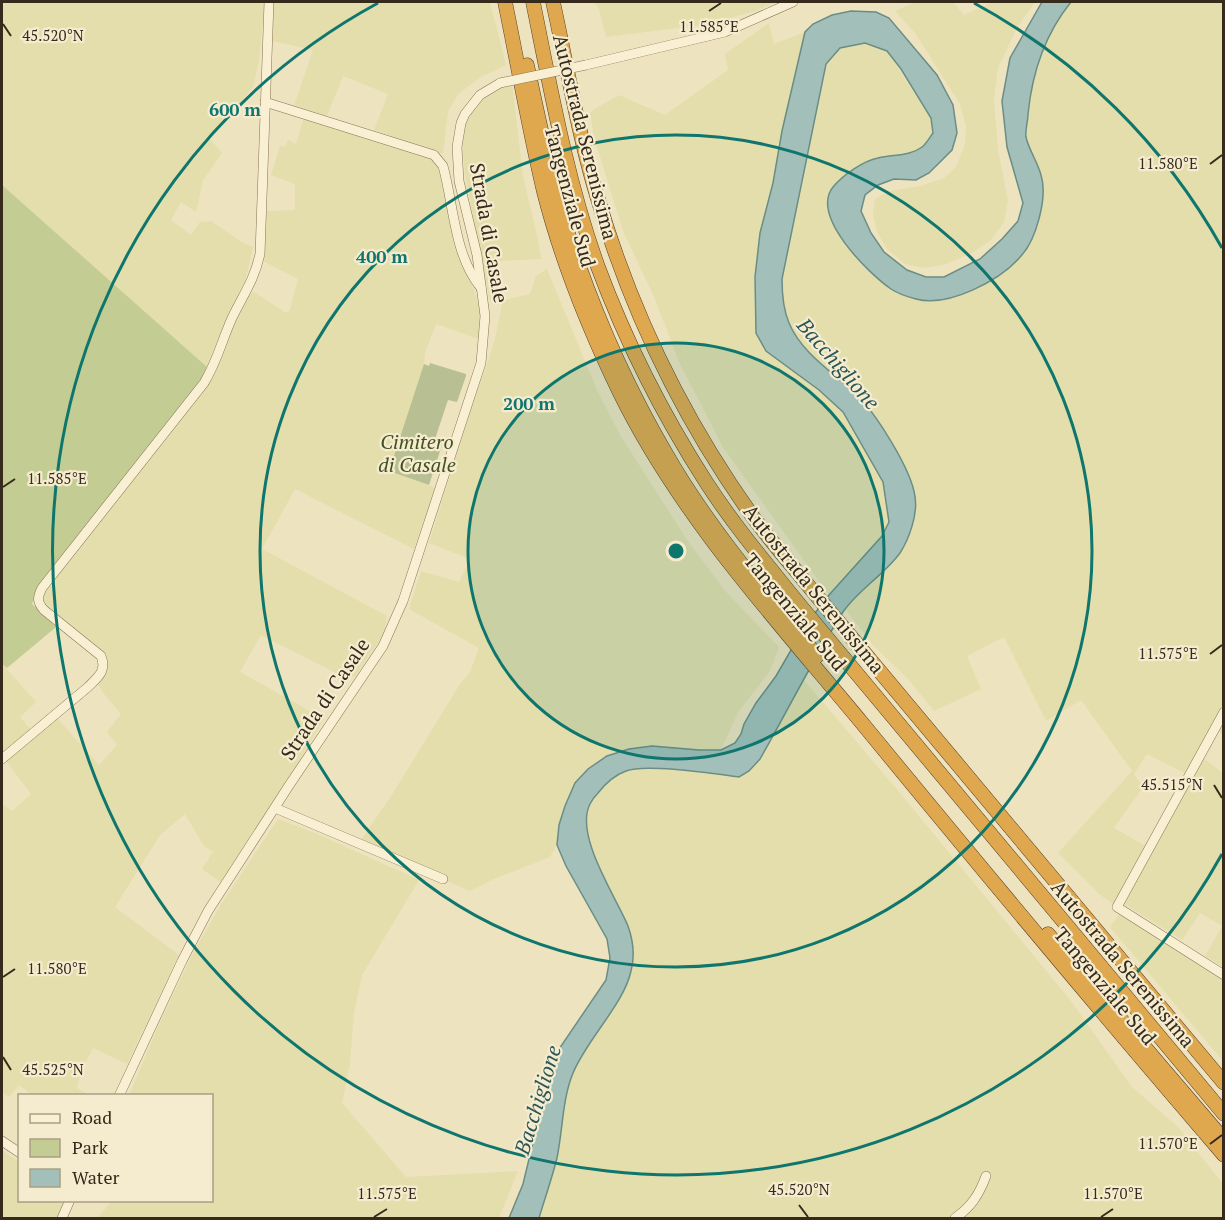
<svg xmlns="http://www.w3.org/2000/svg" width="1225" height="1220" viewBox="0 0 1225 1220" font-family="'PT Serif',serif">
	<style>
		.farmland { fill: #e3deac; fill-rule: evenodd }
		.green { fill: #c2cc93 }
		.cemetery { fill: #b8c093 }
		.water { fill: #a2c0b9; stroke: #6a8d86; stroke-width: 1.5 }
		.lines { fill: none; stroke-linecap: round; stroke-linejoin: round }
		.minor-casing { stroke: #877357; stroke-width: 10 }
		.highway-casing { stroke: #54412c; stroke-width: 15 }
		.minor { stroke: #f9efd2; stroke-width: 9 }
		.highway { stroke: #dfa74e; stroke-width: 14 }
		.minor-bridge-casing { stroke: #877357; stroke-width: 10; stroke-linecap: butt }
		.minor-bridge { stroke: #f9efd2; stroke-width: 9 }
		.ticks { fill: none; stroke: #362a1c; stroke-width: 2 }
		.ring { fill: none; stroke: #0f766e; stroke-width: 3 }
		.labels { text-anchor: middle; stroke-width: 4.5; stroke-linejoin: round; paint-order: stroke }
		.street-label { font-size: 20px; fill: #362a1c; stroke: #f5eccf }
		.park-label { font-size: 20px; font-style: italic; fill: #445222; stroke: #f5eccf }
		.water-label { font-size: 21px; font-style: italic; fill: #2b5656; stroke: #f5eccf }
		.ticks-label { font-size: 15px; text-anchor: middle; fill: #362a1c; stroke: #f5eccf; stroke-width: 4.5; stroke-linejoin: round; paint-order: stroke }
		.centre { fill: #0f766e; stroke: #f5eccf; stroke-width: 3 }
		.ring-label { font-size: 18px; text-anchor: middle; font-weight: bold; fill: #0f766e; stroke: #f5eccf; stroke-width: 4.5; stroke-linejoin: round; paint-order: stroke }
	</style>
	<rect width="100%" height="100%" fill="#eee3bf"/>
	<g class="farmland">
		<path d="M2 2H265L259 61 253 87 210 139 222 153 203 180 196 212 181 202 171 220 191 235 200 222 211 221 243 243 253 247 245 282 228 314 207 367 2 185Z"/>
		<path d="M273 2H490L506 65 481 77 459 93 448 111 443 154 374 130 388 94 343 76 327 116 294 106 313 50 272 41Z"/>
		<path d="M590 2H777L755 11 709 24 606 37 599 9 595 3Z"/>
		<path d="M915 2H953L964 15 993 2H1035L1017 28 998 68 994 99 998 149 1008 201 1004 222 990 241 970 254 943 265 923 268 905 264 887 249 877 232 873 214 875 199 890 191 921 186 944 178 956 167 965 144 966 127 960 104 915 33 895 11Z"/>
		<path d="M1071 2H1223L1224 735 1215 729 1200 756 1223 773V967L1205 956 1222 926 1200 913 1182 940 1121 902 1117 907 1099 894 1058 853 1132 771 1081 700 1046 721 1004 637 967 656 981 689 934 711 908 679 874 646 845 609 901 552 916 498 908 472 886 435 861 398 815 358 800 341 789 324 783 303 782 279 826 64 840 48 865 43 887 51 931 119 933 133 921 147 905 155 877 158 832 188 892 289 996 276 1042 178 1026 137 1031 90 1046 41 1061 14ZM1147 754 1189 775 1149 848 1114 828 1143 787 1134 774Z"/>
		<path d="M769 23 774 44 805 32 782 131 773 183 766 351 819 390 843 412 883 482 887 503 889 522 882 536 829 595 724 449 679 362 655 299 623 231 594 137 590 112 619 95 665 115 728 70 725 54Z"/>
		<path d="M512 83 523 176 538 240 541 259 495 261 494 296 490 302 465 176 462 140 464 127 475 107 484 96 498 87Z"/>
		<path d="M304 118 421 152 432 160 439 170 457 248 475 293 480 312 479 339 436 324 425 353 424 364 389 470 435 488 414 549 295 489 262 549 387 616 384 633 355 677 336 673 261 635 240 672 324 719 282 790 222 883 202 869 213 852 204 846 185 814 160 835 115 907 179 955 127 1064 93 1048 81 1072 77 1088 90 1095H32L19 1085 9 1097 2 1092V804L12 811 31 794 6 761 57 718 99 765 117 745 107 732 121 714 104 694 97 683 106 662 42 603 43 590 195 399 248 296 254 292 286 313 290 310 298 279 263 261 264 211 295 210V184L271 175 280 146 285 147 288 140 296 144Z"/>
		<path d="M547 269 597 390 620 435 689 543 727 593 779 647 770 671 738 712 721 750H699L652 746 630 749 607 756 559 825 557 845 550 857 494 879 470 891 359 843 393 793 460 684 470 672 479 648 409 609 421 571 459 582 470 559 429 543 469 414 487 364 495 339 503 300 530 294 536 276Z"/>
		<path d="M2 664 36 702 20 717 31 730 2 753Z"/>
		<path d="M804 680 900 793 1071 1001 1132 1087 1178 1127 1223 1184V1218H539L557 1156 564 1100 573 1073 593 1037 623 993 631 972 634 952 628 927 608 887 593 850 586 824 589 805 605 783 627 770 664 769 739 777 749 771 760 758Z"/>
		<path d="M278 819 315 833 419 880 362 975 354 1013 350 1063 342 1103 406 1177 518 1171 499 1218H97L112 1201 212 1200V1096L129 1095 160 1022 194 951 222 903Z"/>
		<path d="M1121 912 1223 979V1061L1110 927Z"/>
		<path d="M2 1150 19 1162 20 1200 67 1201 59 1218H2Z"/>
	</g>
	<path class="green" d="M2 185 207 367 202 381 38 588 32 604 56 627 7 668 2 664Z"/>
	<path class="cemetery" d="M430 363 466 374V376L457 402 448 400 435 439 443 442 429 485 389 471 424 364 429 366Z"/>
	<path class="water" d="M1042 2H1071C1045 34 1032 74 1028 114 1028 121 1025 130 1026 137 1028 148 1038 163 1041 175 1048 197 1036 240 1021 256 1001 280 948 308 916 299 908 297 897 293 891 289 868 273 810 216 833 187 843 175 863 161 878 158 893 154 909 157 922 147 926 144 930 137 933 133L931 118 901 69 887 51 865 43 840 48 826 64 782 279C782 294 783 309 789 323 801 352 832 372 854 392 874 410 912 470 915 497 918 514 909 539 900 553 884 575 858 590 843 612 813 659 788 710 760 759L749 771 739 777C716 774 645 763 626 771 615 775 605 784 598 793 595 796 592 800 590 804 574 835 616 897 628 926 633 940 635 956 631 971 624 1004 587 1039 573 1073 562 1100 563 1129 557 1158 552 1178 545 1198 539 1218H509L523 1184 551 1068 559 1049 606 980 610 958 607 939 566 866 557 845 559 825 565 806 575 783 588 769 607 756 629 749 652 746 699 750H721L735 743 741 734 744 724 756 703 776 676 805 626 829 595 882 536 889 522 883 482 843 412 819 390 766 351 756 333 755 277 760 233 773 183 782 131 805 32 813 24 832 15 851 11 876 12 889 18 937 75 953 105 957 133 952 150 929 173 916 180 894 179 878 185 865 195 861 211 871 233 884 252 907 270 926 277H944L980 259 1002 239 1018 221 1023 203 1007 147 1002 101 1010 58Z"/>
	<g class="lines">
		<g class="minor-casing">
			<g id="minor">
				<path d="M586 65 725 32 793 2"/>
				<path d="M265 102 434 155 443 166C454 206 454 255 481 288"/>
				<path d="M1224 712 1117 907 1224 975"/>
				<path d="M2 759 88 687C98 677 107 671 101 656L44 610C37 602 37 598 42 588L204 383C217 362 222 340 232 318 243 295 254 281 260 254L269 2"/>
				<path d="M275 808 443 879"/>
				<path d="M119 1096 182 961 208 911 290 784 383 646 403 601 481 363 485 316 477 255 459 181 457 147 461 123 465 114 480 95 500 83"/>
				<path d="M2 1141 20 1153"/>
				<path d="M62 1218 70 1200"/>
				<path d="M955 1218C971 1207 979 1195 986 1176"/>
			</g>
		</g>
		<g class="highway-casing">
			<g id="highway">
				<path d="M505 2C518 65 529 129 544 192 561 259 590 331 620 393 681 517 775 618 862 723 981 868 1101 1012 1224 1155"/>
				<path d="M533 2C551 91 567 181 598 267 626 342 663 415 706 482 735 527 770 568 803 609L1224 1114"/>
				<path d="M553 2C567 66 578 133 597 196 631 312 683 419 753 517 773 544 795 569 816 595L1224 1083"/>
				<path d="M527 65C541 131 555 199 578 263 601 328 630 392 665 452 707 526 763 591 817 656"/>
				<path d="M1048 934 1224 1140"/>
			</g>
		</g>
		<use href="#minor" class="minor"/>
		<use href="#highway" class="highway"/>
		<g class="minor-bridge-casing">
			<path id="minor-bridge" d="M500 83 586 65"/>
		</g>
		<use href="#minor-bridge" class="minor-bridge"/>
	</g>
	<path class="ticks" d="M709 11 721 3M3 24 11 36M1210 164 1222 155M3 487 15 479M1210 654 1222 645M1214 785 1222 798M3 977 15 969M3 1057 11 1070M1210 1144 1222 1135M799 1205 808 1217M374 1217 387 1209M1101 1217 1113 1209"/>
	<circle cx="676" cy="551" r="208" fill="#0f766e" fill-opacity=".12"/>
	<g class="ring">
		<circle cx="676" cy="551" r="208"/>
		<circle cx="676" cy="551" r="416"/>
		<path d="M1222 854A624 624 0 1 1 378 3M974 3A624 624 0 0 1 1222 248"/>
	</g>
	<g class="labels">
		<g class="street-label">
			<text transform="translate(585 137) rotate(76)" y="7">Autostrada Serenissima</text>
			<text transform="translate(570 196) rotate(75)" y="7">Tangenziale Sud</text>
			<text transform="translate(489 233) rotate(80)" y="7">Strada di Casale</text>
			<text transform="translate(814 589) rotate(51)" y="7">Autostrada Serenissima</text>
			<text transform="translate(795 612) rotate(50)" y="7">Tangenziale Sud</text>
			<text transform="translate(325 699) rotate(-56)" y="7">Strada di Casale</text>
			<text transform="translate(1123 964) rotate(50)" y="7">Autostrada Serenissima</text>
			<text transform="translate(1105 986) rotate(50)" y="7">Tangenziale Sud</text>
		</g>
		<g class="park-label">
			<text x="417" y="449">Cimitero<tspan x="417" dy="23">di Casale</tspan></text>
		</g>
		<g class="water-label">
			<text transform="translate(838 364) rotate(49)" y="7">Bacchiglione</text>
			<text transform="translate(538 1100) rotate(-73)" y="7">Bacchiglione</text>
		</g>
	</g>
	<g class="ticks-label">
		<text x="709" y="32">11.585°E</text>
		<text x="53" y="41">45.520°N</text>
		<text x="1168" y="169">11.580°E</text>
		<text x="57" y="484">11.585°E</text>
		<text x="1168" y="659">11.575°E</text>
		<text x="1172" y="790">45.515°N</text>
		<text x="57" y="974">11.580°E</text>
		<text x="53" y="1075">45.525°N</text>
		<text x="1168" y="1149">11.570°E</text>
		<text x="799" y="1195">45.520°N</text>
		<text x="387" y="1199">11.575°E</text>
		<text x="1113" y="1199">11.570°E</text>
	</g>
	<circle cx="676" cy="551" r="9" class="centre"/>
	<g class="ring-label">
		<text x="235" y="116">600 m</text>
		<text x="382" y="263">400 m</text>
		<text x="529" y="410">200 m</text>
	</g>
	<rect width="1225" height="1220" fill="none" stroke="#362a1c" stroke-width="6"/>
	<rect x="18" y="1094" width="195" height="108" fill="#f5eccf" stroke="#a99e87" stroke-width="1.5"/>
	<rect x="30" y="1114" width="30" height="9" fill="#f9efd2" stroke="#a99e87" stroke-width="1.5"/>
	<text x="72" y="1124" font-size="18" fill="#362a1c">Road</text>
	<rect x="30" y="1139" width="30" height="18" fill="#c2cc93" stroke="#a99e87" stroke-width="1.5"/>
	<text x="72" y="1154" font-size="18" fill="#362a1c">Park</text>
	<rect x="30" y="1169" width="30" height="18" fill="#a2c0b9" stroke="#a99e87" stroke-width="1.5"/>
	<text x="72" y="1184" font-size="18" fill="#362a1c">Water</text>
</svg>
